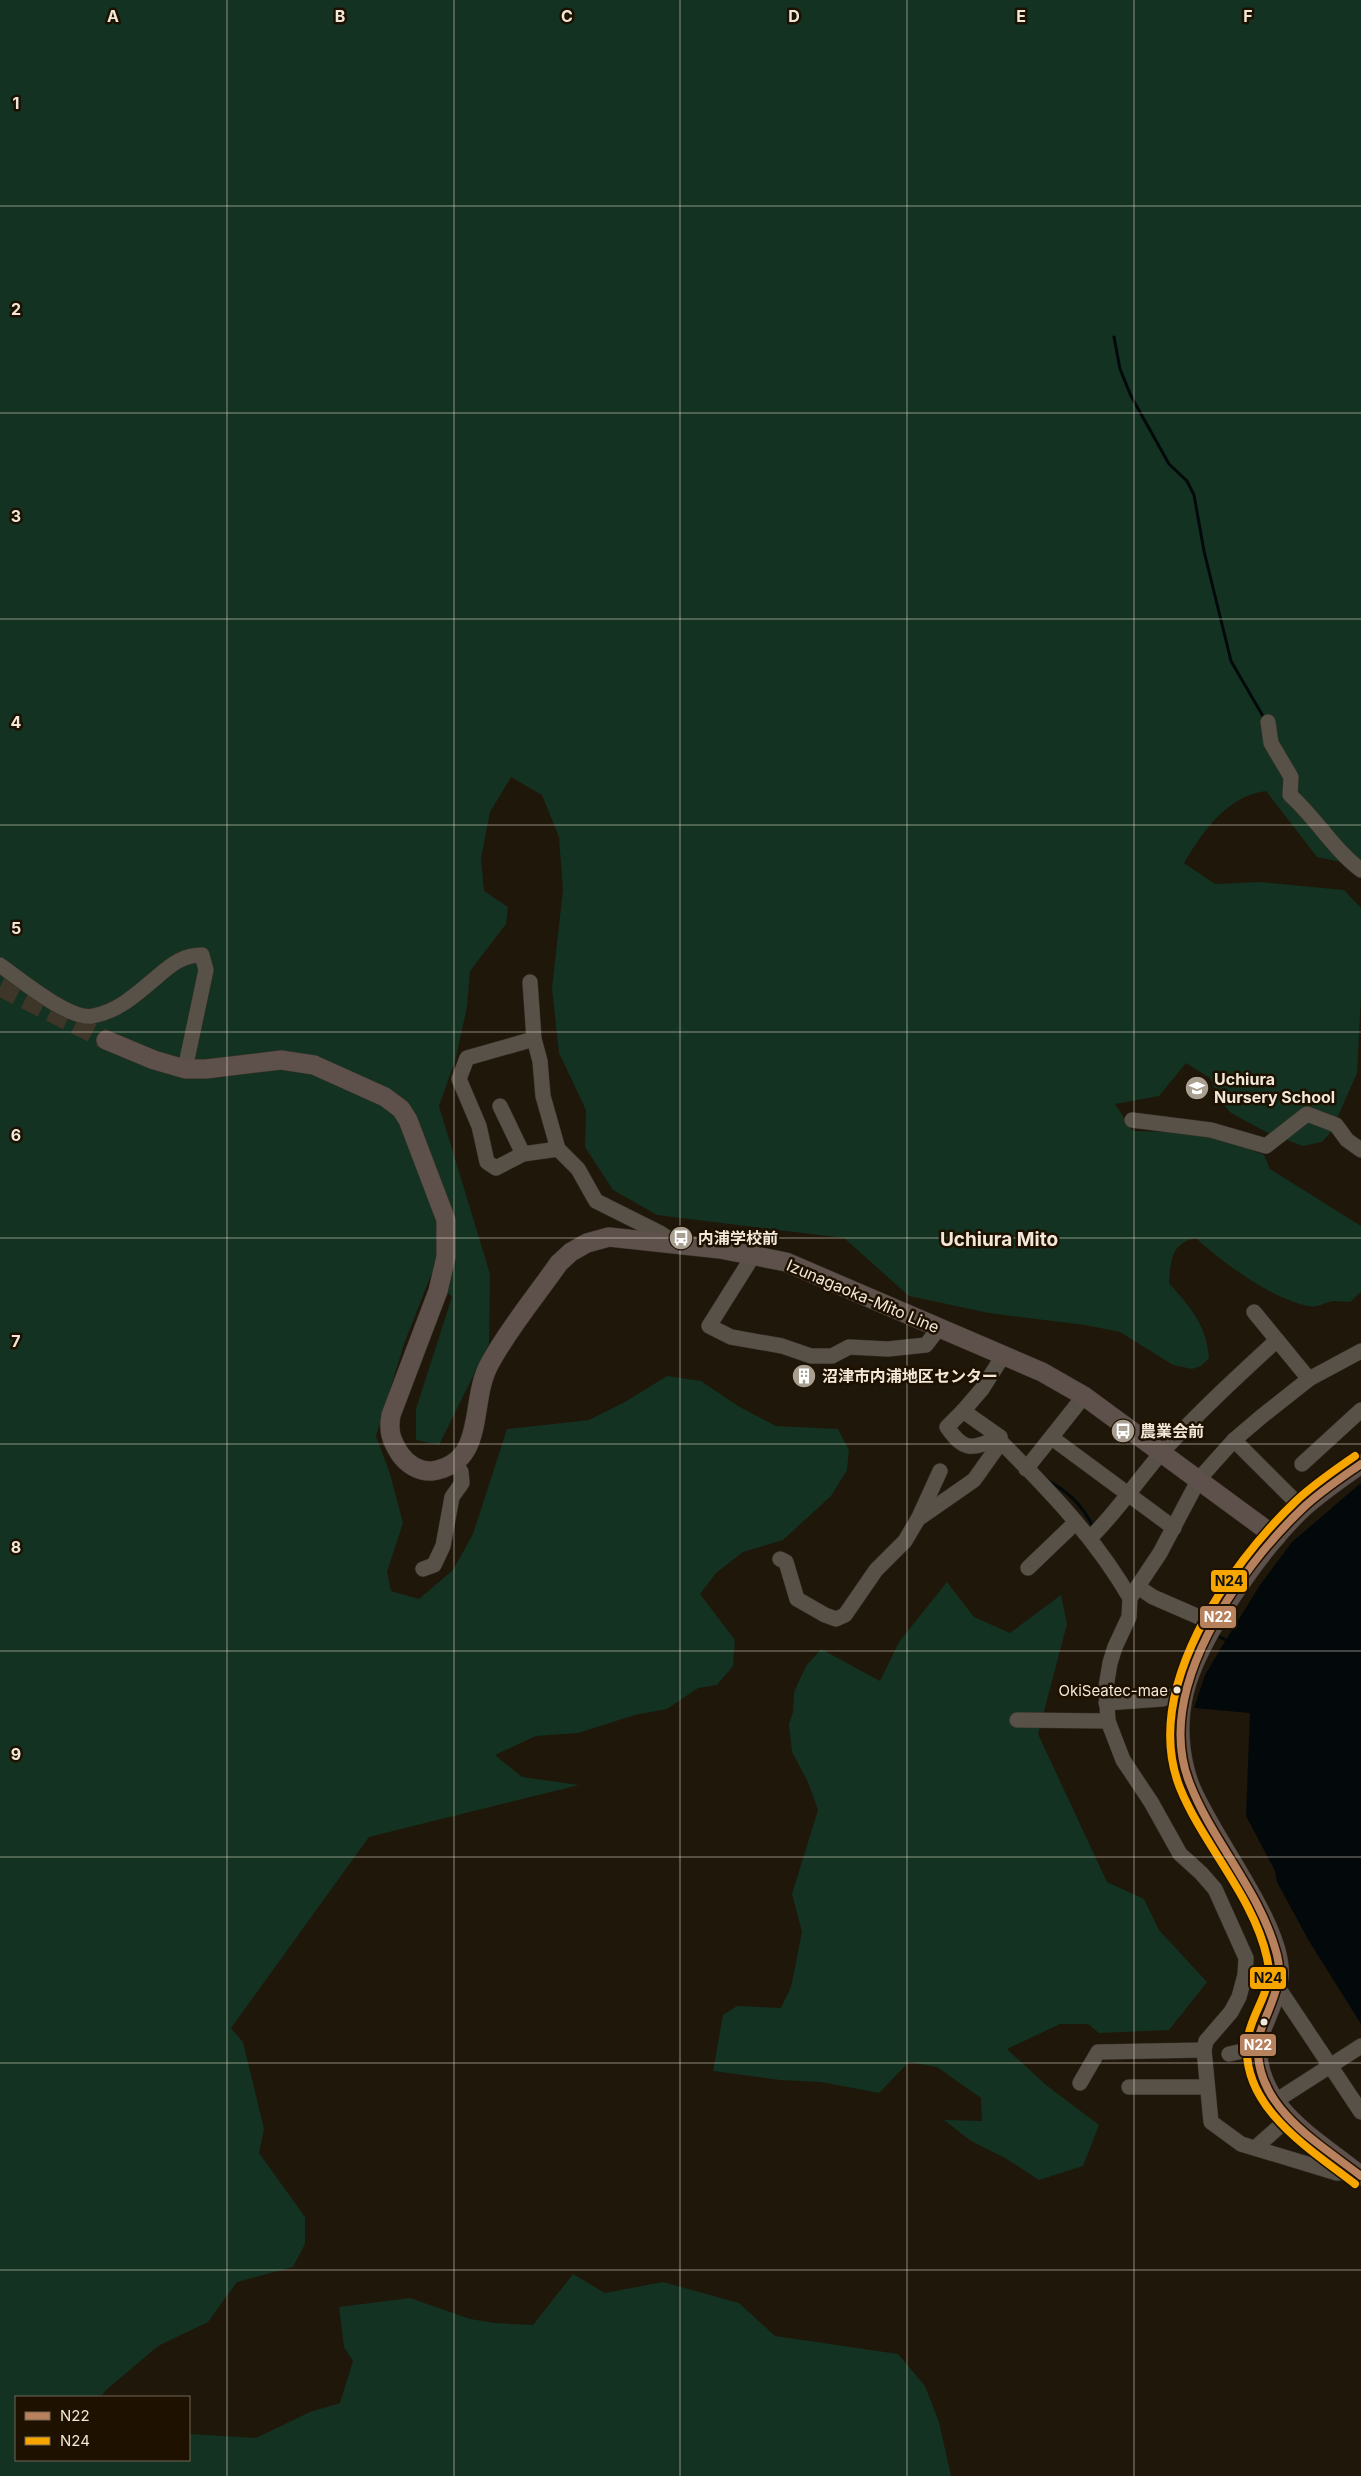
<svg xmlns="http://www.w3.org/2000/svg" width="1361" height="2476" viewBox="0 0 1361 2476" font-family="Inter,'Noto Sans JP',sans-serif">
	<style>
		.green { fill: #133221 }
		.water { fill: #03090b }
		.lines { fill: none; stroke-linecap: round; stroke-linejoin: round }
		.stream { stroke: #03090b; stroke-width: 3 }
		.major-tunnel { stroke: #3e3629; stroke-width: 19; stroke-dasharray: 19 9; stroke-linecap: butt }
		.minor-casing { stroke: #373129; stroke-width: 16 }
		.major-casing { stroke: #373129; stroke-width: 20 }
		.minor { stroke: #575148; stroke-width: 15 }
		.major { stroke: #5e514b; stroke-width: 19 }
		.bus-1-casing { stroke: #1e1100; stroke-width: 11 }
		.bus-2-casing { stroke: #1e1100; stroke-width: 11 }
		.bus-1 { stroke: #b6815c; stroke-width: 8 }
		.bus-2 { stroke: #f7a600; stroke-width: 8 }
		.grid { fill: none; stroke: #f1e8d9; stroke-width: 1; stroke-opacity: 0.55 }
		.bus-dot { fill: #f1e8d9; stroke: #1e1100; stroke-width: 2 }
		.labels { text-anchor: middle; stroke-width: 5; stroke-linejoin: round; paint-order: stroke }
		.bus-label { font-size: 15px; fill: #f1e8d9; stroke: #1e1100; text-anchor: end }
		.poi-label { font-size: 16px; font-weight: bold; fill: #f1e8d9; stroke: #1e1100; text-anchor: start }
		.street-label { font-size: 16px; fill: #f1e8d9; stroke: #1e1100 }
		.quarter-label { font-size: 19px; font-weight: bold; fill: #f1e8d9; stroke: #1e1100 }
		.grid-label { font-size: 16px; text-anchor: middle; font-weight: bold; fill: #f1e8d9; stroke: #1e1100; stroke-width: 5; stroke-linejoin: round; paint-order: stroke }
		.line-badge { stroke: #1e1100; stroke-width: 2 }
		.badge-label { font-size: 14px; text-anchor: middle; font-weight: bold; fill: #fff }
		.pale-badge-label { font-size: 14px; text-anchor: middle; font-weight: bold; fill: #111 }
	</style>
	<rect width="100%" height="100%" fill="#1f170a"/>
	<g class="green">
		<path d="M0 0H1361V866L1317 857 1266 791C1227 796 1203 831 1184 863L1215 884 1260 882 1344 890 1361 908V996L1357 1073 1331 1132 1322 1142 1303 1146 1268 1133 1231 1113 1221 1102 1210 1078 1186 1063 1159 1096 1115 1104 1133 1131 1209 1133 1264 1155 1270 1169 1361 1226V1292L1350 1302C1345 1302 1339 1301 1334 1301 1325 1302 1319 1308 1308 1306 1274 1300 1221 1262 1196 1238 1170 1244 1171 1261 1169 1283 1191 1308 1206 1324 1209 1358L1201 1366 1192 1369 1173 1365 1120 1332 1085 1325 989 1313 909 1296 844 1238 657 1215 613 1190 585 1147 586 1110 559 1053 552 988 563 890 559 837 542 795 511 777 490 812 481 858 484 891 508 907 506 924 470 971 467 1007 455 1061 439 1106 490 1274 489 1344 439 1445 416 1440V1409L452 1297 431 1275 404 1344 376 1436 390 1474 403 1523 387 1572 391 1591 419 1599 453 1570 473 1534 507 1429 589 1420 625 1402 667 1376 701 1381 738 1406 776 1426 838 1429 849 1450 847 1470 831 1496 783 1540 743 1552 716 1573 700 1594 735 1640 733 1666 717 1685 698 1688 667 1709 635 1715 578 1733 536 1736 495 1755 522 1777 579 1785 369 1837 231 2028 243 2042 264 2129 259 2153 305 2217V2244L293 2267 237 2282 208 2322 158 2346 105 2391 101 2397H16V2460H189V2434L256 2438 310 2412 340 2403 353 2361 344 2347 339 2307 410 2298 470 2319 495 2323 533 2325 573 2274 605 2293 663 2282 739 2303 775 2336 898 2354 925 2386 939 2422 951 2476H0Z"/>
		<path d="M947 1582 974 1617 1010 1633 1061 1595 1067 1624 1038 1734 1107 1882 1144 1899 1159 1930 1207 1982 1169 2030 1099 2033 1088 2024H1060L1007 2049 1046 2085 1099 2125 1083 2166 1039 2180 1005 2158 971 2141 944 2120 982 2121 981 2098 937 2067 909 2062 879 2093 821 2082 780 2080 713 2071 723 2015 737 2006 781 2008 791 1987 802 1932 792 1894 818 1810 808 1782 792 1752 789 1724 793 1712 794 1692 806 1666 821 1649 880 1681 899 1642Z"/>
	</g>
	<path class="water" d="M1361 1483V2024L1309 1941 1277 1882 1275 1871 1246 1816 1250 1713 1194 1708 1205 1675 1221 1648 1260 1585 1292 1542Z"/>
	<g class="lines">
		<g class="stream">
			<path d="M1114 337 1120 369 1131 396 1169 464 1187 481 1194 495 1204 551 1231 661 1264 718"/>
			<path d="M1047 1480C1070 1493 1081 1504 1094 1528"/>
			<path d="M1216 1635 1226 1640"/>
		</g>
		<path class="major-tunnel" d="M0 987 106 1040"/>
		<g class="minor-casing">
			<g id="minor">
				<path d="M1268 722 1271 743 1291 777 1290 795C1316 818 1333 849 1361 870"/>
				<path d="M0 965C18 978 70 1021 93 1016 119 1011 138 993 158 976 172 964 183 955 202 955L206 970 185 1069"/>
				<path d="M530 982 534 1039 540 1061 543 1096 558 1149 578 1169 596 1201 660 1233 675 1243"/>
				<path d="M534 1039 467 1058 459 1079 479 1126 487 1162 496 1168 523 1154 558 1149"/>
				<path d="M500 1106 523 1154"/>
				<path d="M1132 1120 1211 1130 1266 1146 1307 1114 1336 1125 1347 1140 1361 1150"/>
				<path d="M753 1256 709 1326 731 1337 782 1346 811 1356H832L849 1347 888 1349 926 1345 939 1328"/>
				<path d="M1254 1312 1277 1340"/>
				<path d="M1003 1356 982 1389 963 1411 1000 1437 1001 1442C1049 1490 1096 1539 1130 1598"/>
				<path d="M963 1411 947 1427C965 1453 973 1449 1000 1437"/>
				<path d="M1052 1438 1174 1528"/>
				<path d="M1234 1440 1302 1508"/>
				<path d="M1302 1464 1361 1410"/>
				<path d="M1026 1469 1084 1396"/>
				<path d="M919 1517 940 1471"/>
				<path d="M1090 1538C1118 1511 1138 1479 1164 1450 1200 1411 1238 1376 1277 1340L1309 1379"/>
				<path d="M780 1559 786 1562 797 1599 825 1615 836 1619 845 1615 876 1570 905 1541 918 1519 974 1480 1001 1442"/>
				<path d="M1028 1568 1076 1522"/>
				<path d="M423 1569 434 1565 443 1546 452 1497 462 1483 461 1472 456 1463"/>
				<path d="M1138 1587 1153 1597 1215 1624"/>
				<path d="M1106 1703 1162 1699 1184 1693"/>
				<path d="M1017 1720 1108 1721"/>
				<path d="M1277 1986 1361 2112"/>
				<path d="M1229 2054 1257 2048"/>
				<path d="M1080 2083 1098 2052 1204 2050"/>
				<path d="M1129 2087H1207"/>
				<path d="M1274 2102 1361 2046"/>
				<path d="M1255 2148 1289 2118"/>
				<path d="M1356 2172 1337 2173 1241 2144 1211 2122 1204 2050 1206 2041 1231 2012 1239 1997 1245 1975 1246 1958 1215 1889 1201 1873 1180 1854 1151 1802 1123 1760 1108 1721 1106 1687 1110 1663 1115 1647 1129 1617 1130 1598 1160 1553 1199 1479 1234 1440 1261 1417 1309 1379 1361 1351"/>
			</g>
		</g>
		<g class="major-casing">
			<g id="major">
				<path d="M106 1040 154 1060 185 1069H206L281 1060 314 1065 385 1097 401 1109 408 1120 446 1220V1257L438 1291 391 1415C388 1431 391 1440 400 1454 407 1464 419 1472 432 1471 488 1462 468 1402 490 1363 509 1328 536 1296 559 1263L571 1252 587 1243 609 1237 720 1249 786 1262 1042 1372 1084 1396 1276 1537"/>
				<path d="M1361 1464C1341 1478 1322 1491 1304 1507 1262 1546 1197 1638 1184 1693 1177 1722 1179 1755 1189 1783 1207 1833 1285 1928 1279 1977 1276 1997 1266 2019 1258 2038 1251 2106 1316 2139 1361 2176"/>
			</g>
		</g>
		<use href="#minor" class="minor"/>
		<use href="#major" class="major"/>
		<g class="bus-1-casing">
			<path id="bus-1" d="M1361 1464C1341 1478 1321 1491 1303 1508 1238 1570 1152 1691 1190 1784 1213 1843 1261 1892 1277 1955 1285 1984 1267 2009 1259 2036 1257 2041 1258 2047 1258 2053 1260 2110 1321 2145 1361 2176"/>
		</g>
		<g class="bus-2-casing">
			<path id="bus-2" d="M1355 2184C1310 2149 1237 2105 1248 2037 1253 2008 1275 1990 1267 1958 1254 1897 1203 1845 1180 1788 1141 1690 1228 1566 1296 1501 1314 1484 1335 1470 1355 1456"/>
		</g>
		<use href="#bus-1" class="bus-1"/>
		<use href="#bus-2" class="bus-2"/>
	</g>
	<path class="grid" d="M227 0V2476M454 0V2476M680 0V2476M907 0V2476M1134 0V2476M0 206H1361M0 413H1361M0 619H1361M0 825H1361M0 1032H1361M0 1238H1361M0 1444H1361M0 1651H1361M0 1857H1361M0 2063H1361M0 2270H1361"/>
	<defs>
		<g id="school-disc" transform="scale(1.25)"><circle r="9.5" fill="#a89f91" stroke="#1e1100"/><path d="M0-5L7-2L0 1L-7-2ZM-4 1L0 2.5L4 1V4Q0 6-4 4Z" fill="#fff"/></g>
		<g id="bus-disc" transform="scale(1.25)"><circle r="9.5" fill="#a89f91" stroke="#1e1100"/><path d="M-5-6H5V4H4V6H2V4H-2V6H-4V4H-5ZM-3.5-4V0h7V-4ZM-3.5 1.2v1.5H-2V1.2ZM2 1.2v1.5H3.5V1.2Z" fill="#fff"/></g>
		<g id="building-disc" transform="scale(1.25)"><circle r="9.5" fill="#a89f91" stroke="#1e1100"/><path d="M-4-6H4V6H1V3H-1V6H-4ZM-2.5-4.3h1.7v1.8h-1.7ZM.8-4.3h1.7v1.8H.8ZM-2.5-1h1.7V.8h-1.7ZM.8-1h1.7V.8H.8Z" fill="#fff"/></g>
	</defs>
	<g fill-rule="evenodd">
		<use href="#school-disc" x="1197" y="1088"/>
		<use href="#bus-disc" x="681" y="1238"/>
		<use href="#building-disc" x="804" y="1376"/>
		<use href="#bus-disc" x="1123" y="1431"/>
	</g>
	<g class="bus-dot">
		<circle cx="1177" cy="1690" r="4.5"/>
		<circle cx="1264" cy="2022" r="4.5"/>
	</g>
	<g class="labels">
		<g class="bus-label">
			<text x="1168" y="1696">OkiSeatec-mae</text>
		</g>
		<g class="poi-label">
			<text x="1214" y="1085">Uchiura<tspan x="1214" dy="18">Nursery School</tspan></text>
			<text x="698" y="1244">内浦学校前</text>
			<text x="822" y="1382">沼津市内浦地区センター</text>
			<text x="1140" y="1437">農業会前</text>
		</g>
		<g class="street-label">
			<text transform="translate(863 1296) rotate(23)" y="6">Izunagaoka-Mito Line</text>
		</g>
		<g class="quarter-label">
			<text x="999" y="1246">Uchiura Mito</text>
		</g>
	</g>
	<g class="grid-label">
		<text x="113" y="22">A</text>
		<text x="340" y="22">B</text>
		<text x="567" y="22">C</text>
		<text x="794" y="22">D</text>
		<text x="1021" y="22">E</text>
		<text x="1248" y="22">F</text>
		<text x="16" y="109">1</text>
		<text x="16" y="315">2</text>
		<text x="16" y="522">3</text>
		<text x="16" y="728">4</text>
		<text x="16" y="934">5</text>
		<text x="16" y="1141">6</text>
		<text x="16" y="1347">7</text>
		<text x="16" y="1553">8</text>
		<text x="16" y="1760">9</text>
	</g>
	<g class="line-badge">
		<rect x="1210" y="1569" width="38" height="24" rx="5" fill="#f7a600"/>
		<rect x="1199" y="1605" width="38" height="24" rx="5" fill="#b6815c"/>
		<rect x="1249" y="1966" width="38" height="24" rx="5" fill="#f7a600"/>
		<rect x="1239" y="2033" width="38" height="24" rx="5" fill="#b6815c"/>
	</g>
	<g class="badge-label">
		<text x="1218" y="1622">N22</text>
		<text x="1258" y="2050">N22</text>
	</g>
	<g class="pale-badge-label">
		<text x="1229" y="1586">N24</text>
		<text x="1268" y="1983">N24</text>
	</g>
	<rect x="15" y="2396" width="175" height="65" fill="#1e1100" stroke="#726757"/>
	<rect x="25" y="2412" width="25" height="8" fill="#b6815c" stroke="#726757"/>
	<text x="60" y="2421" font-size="15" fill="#f1e8d9">N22</text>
	<rect x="25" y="2437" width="25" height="8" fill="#f7a600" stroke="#726757"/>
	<text x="60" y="2446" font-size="15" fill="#f1e8d9">N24</text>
</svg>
